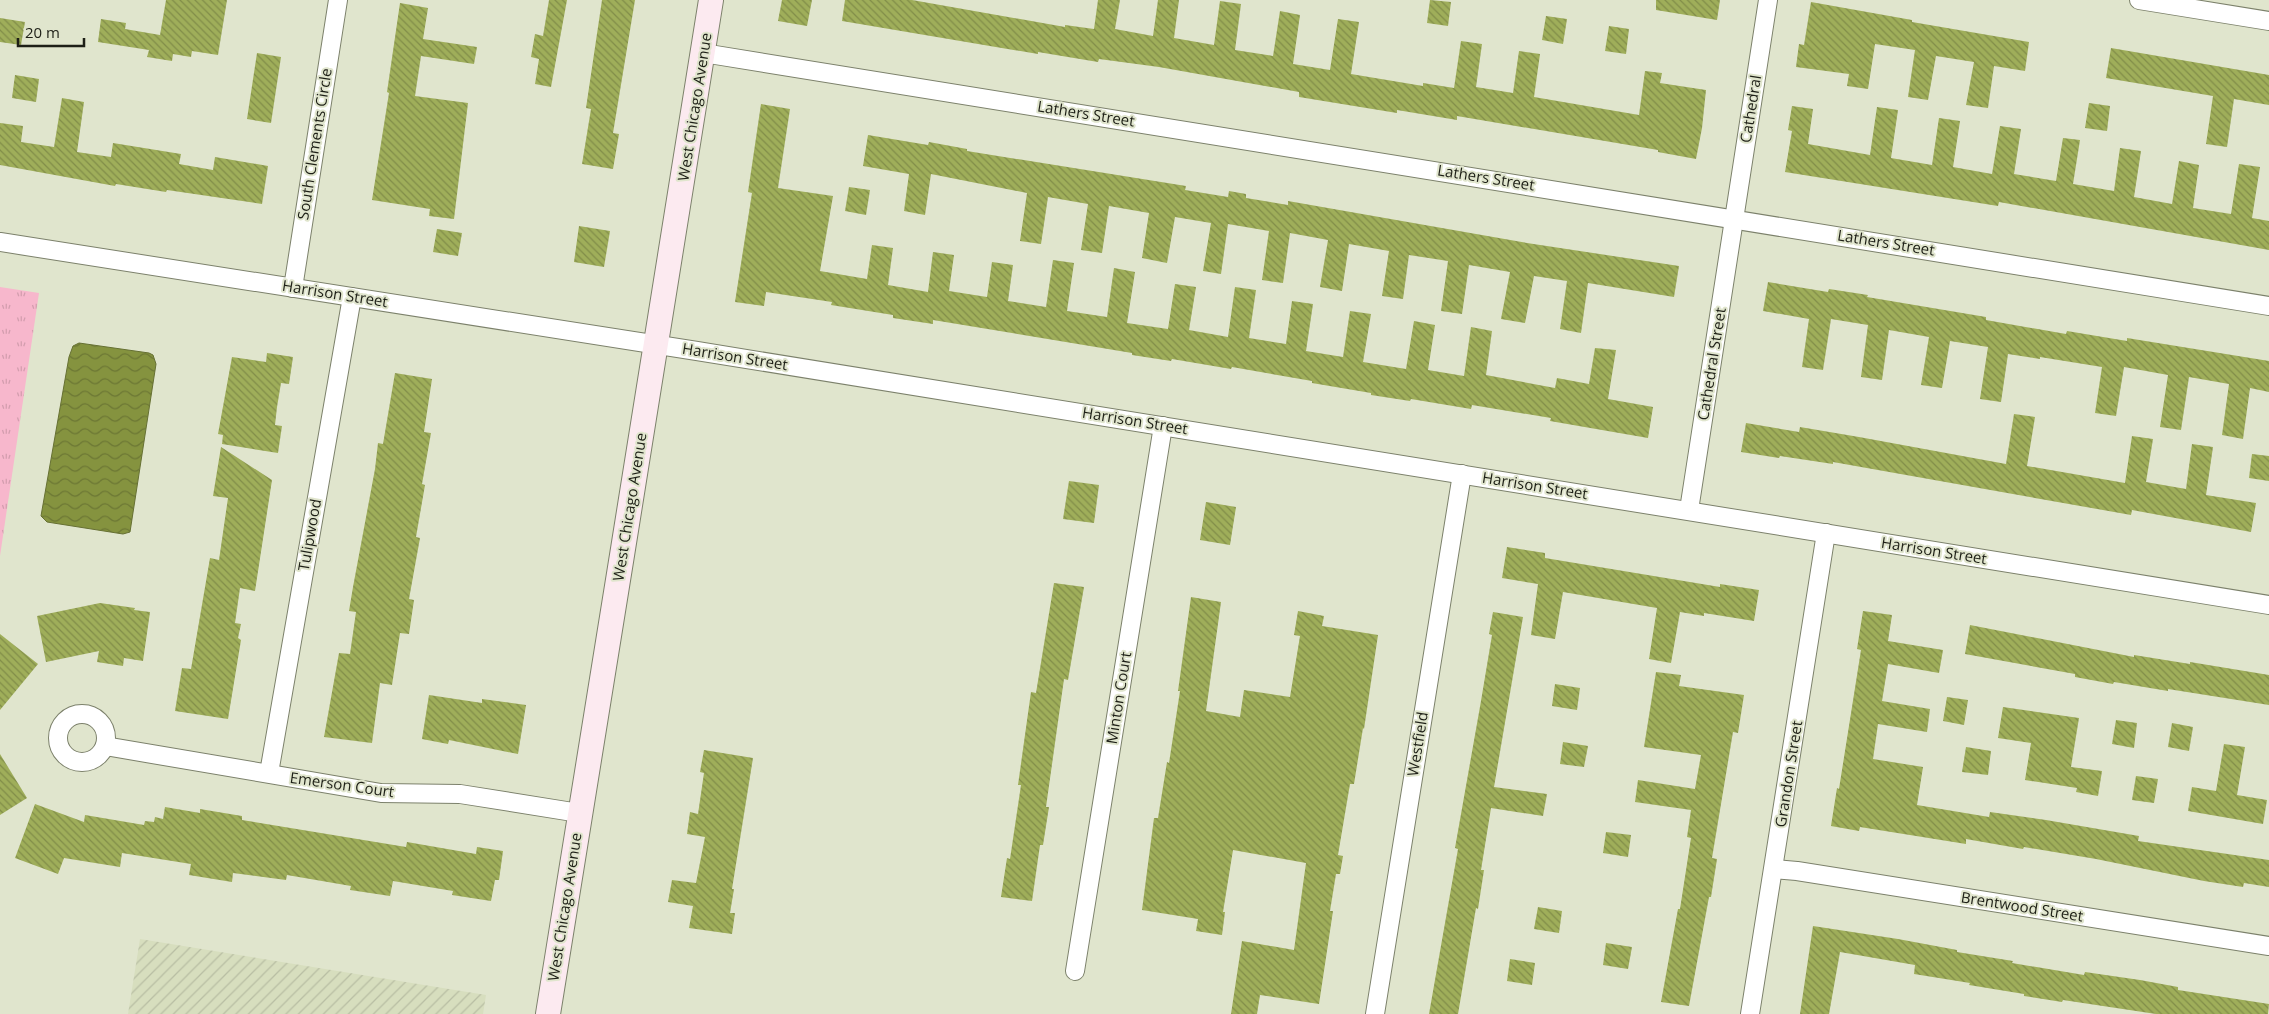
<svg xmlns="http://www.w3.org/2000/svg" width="2269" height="1014" viewBox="0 0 2269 1014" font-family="'Open Sans',sans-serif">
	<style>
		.industrial { fill: url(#industrial-furrows) }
		.park { fill: url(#park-tufts) }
		.water { fill: url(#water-waves); stroke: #667033 }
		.building { fill: url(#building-back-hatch) }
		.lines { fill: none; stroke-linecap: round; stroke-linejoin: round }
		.street-casing { stroke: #7c816b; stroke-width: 20 }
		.secondary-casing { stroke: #7c816b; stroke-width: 26 }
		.street { stroke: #fff; stroke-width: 18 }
		.secondary { stroke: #fceaf0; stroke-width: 24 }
		.labels { text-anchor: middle; stroke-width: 4; stroke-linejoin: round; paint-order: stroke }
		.street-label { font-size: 15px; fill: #1d1f16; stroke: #e0e5cd }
	</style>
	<defs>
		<pattern id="industrial-furrows" width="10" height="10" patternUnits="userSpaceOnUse" patternTransform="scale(1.25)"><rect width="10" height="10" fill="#d7debe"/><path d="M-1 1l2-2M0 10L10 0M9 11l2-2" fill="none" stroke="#b8bea3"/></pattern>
		<pattern id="park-tufts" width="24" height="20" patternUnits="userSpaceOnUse" patternTransform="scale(1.25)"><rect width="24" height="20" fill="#f7b7cc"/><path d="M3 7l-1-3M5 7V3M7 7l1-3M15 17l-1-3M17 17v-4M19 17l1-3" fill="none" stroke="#d39dae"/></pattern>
		<pattern id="water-waves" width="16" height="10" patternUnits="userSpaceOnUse" patternTransform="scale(1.25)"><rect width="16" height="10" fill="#85933f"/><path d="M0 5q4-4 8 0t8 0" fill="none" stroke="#6c7734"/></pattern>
		<pattern id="building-back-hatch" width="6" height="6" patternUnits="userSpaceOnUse" patternTransform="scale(1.25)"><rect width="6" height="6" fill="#9fae5a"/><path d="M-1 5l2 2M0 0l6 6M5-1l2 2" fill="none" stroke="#818d49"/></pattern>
	</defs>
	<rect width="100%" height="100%" fill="#e0e5cd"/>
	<path class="industrial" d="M140 939 486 995 483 1014H128Z"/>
	<path class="park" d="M0 287 39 293 0 556Z"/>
	<path class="water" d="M79 343 149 353 153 355 156 364 130 532 123 534 47 522 41 516 69 357 73 346Z"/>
	<g class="building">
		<path d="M166 0H227L218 55 192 51 191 57 173 54 172 61 147 57 149 50 98 42 101 19 126 23 125 29 160 35Z"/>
		<path d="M549 0H567L551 87 535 84 539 59 531 57 535 34 543 36Z"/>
		<path d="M602 0H635L613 133 619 134 613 169 582 164 591 109 586 108Z"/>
		<path d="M782 0H812L807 26 778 21Z"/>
		<path d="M845 0H912L1065 27V25L1094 29 1098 0H1120L1115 29 1153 36 1158 0H1179L1174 38 1214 45 1220 1 1241 4 1235 50 1273 56 1280 11 1300 15 1293 64 1330 70 1338 19 1359 22 1351 74 1423 86V83L1454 88 1461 41 1482 44 1476 87 1513 93 1519 51 1540 54 1534 97 1639 115 1645 71 1662 73 1660 83 1706 90 1702 128 1696 159 1658 152V150L1457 116V120L1397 110V113L1299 97V92L1159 67 1099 59 1098 62 1038 52V54L842 21Z"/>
		<path d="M1430 0 1451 2 1448 26 1427 23Z"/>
		<path d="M1656 0H1720L1717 20 1656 10Z"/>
		<path d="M1811 2 1912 20V22L2029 42 2025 71 1994 66 1988 108 1966 105 1974 62 1936 56 1928 100 1908 97 1915 50 1875 44 1868 89 1847 86 1849 74 1796 67 1799 44 1804 45Z"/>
		<path d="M400 3 428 8 423 39 477 47 474 64 421 56 415 96 468 103 454 219 429 216 430 209 372 200 389 93 387 92Z"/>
		<path d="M1546 16 1567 19 1563 44 1542 40Z"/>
		<path d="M0 18 25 22 21 45 0 42Z"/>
		<path d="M1609 26 1629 29 1626 54 1605 51Z"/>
		<path d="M2111 48 2269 75V105L2234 99 2227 147 2206 144 2213 96 2106 78Z"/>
		<path d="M257 53 281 57 271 123 247 119Z"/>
		<path d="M15 75 39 79 36 102 12 98Z"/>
		<path d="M62 98 84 102 77 152 111 157 113 143 181 154 179 164 213 170 215 157 268 166 262 204 167 190 166 192 116 184 115 186 0 165V123L23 126 21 142 54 147Z"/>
		<path d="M2089 103 2110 106 2107 131 2085 128Z"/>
		<path d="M761 104 790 109 778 188 833 196 820 271 867 279 872 245 893 248 888 285 928 292 933 252 954 255 949 291 987 297 992 262 1013 265 1008 301 1046 307 1053 260 1074 263 1067 311 1107 317 1114 268 1135 272 1127 323 1168 329 1175 284 1196 287 1189 330 1228 337 1235 287 1256 290 1249 338 1286 344 1292 301 1313 304 1306 351 1343 357 1350 311 1371 314 1363 362 1406 369 1414 321 1435 325 1428 370 1464 376 1471 327 1492 331 1486 375 1555 388 1557 378 1589 384 1595 348 1616 350 1608 399 1653 407 1648 438 1550 421 1551 418 1472 405 1471 409 1411 399 1410 401 1371 395V393L1312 383V381L1232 367 1231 369 1172 359 1171 361 1132 355V353L933 320V324L893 318V315L831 305 832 302 766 292 764 306 735 302 752 193 748 192Z"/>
		<path d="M1792 106 1813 109 1808 144 1870 155 1877 107 1898 110 1891 158 1932 165 1939 118 1960 121 1953 167 1992 174 2000 126 2021 129 2014 174 2056 181 2063 138 2080 140 2073 184 2114 191 2120 148 2141 151 2134 197 2172 204 2179 161 2199 165 2193 208 2231 214 2239 164 2260 167 2252 218 2269 221V250L1999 202 1998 206 1785 172 1792 131 1788 130Z"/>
		<path d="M868 135 928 145 929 142 967 149V151L1186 186 1185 190 1228 197 1229 191 1246 194V198L1288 205V201L1527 243 1679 266 1674 297 1588 283 1581 333 1560 329 1567 281 1534 276 1525 323 1501 319 1510 272 1469 265 1462 314 1441 311 1448 261 1409 255 1403 299 1382 296 1389 251 1349 244 1342 291 1320 287 1328 240 1290 233 1283 283 1262 280 1269 231 1228 224 1221 274 1203 271 1211 223 1175 217 1167 263 1142 258 1149 213 1109 206 1102 253 1081 250 1088 204 1048 197 1041 244 1020 241 1027 193 931 174 925 215 904 211 909 174 863 166Z"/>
		<path d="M849 187 870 190 866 215 845 211Z"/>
		<path d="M579 226 610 231 604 267 574 262Z"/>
		<path d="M437 229 462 233 458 256 433 252Z"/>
		<path d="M1768 282 1828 292 1829 289 1868 295 1867 297 1986 317V320L2066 334 2067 331 2127 341V338L2269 361V392L2250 388 2243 439 2222 435 2229 384 2189 377 2181 430 2160 427 2168 375 2124 367 2116 416 2095 413 2102 367 2040 357V359L2008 354 2001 402 1980 399 1988 347 1950 341 1942 388 1921 385 1929 337 1889 330 1882 380 1861 377 1868 325 1831 319 1823 370 1802 367 1809 319 1763 311Z"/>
		<path d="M267 353 293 357 289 384 281 383 277 407 275 425 282 426 278 453 222 444 223 435 218 434 232 357 266 362Z"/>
		<path d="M395 373 432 379 424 432 431 433 422 484 425 485 416 537 420 538 409 599 414 600 409 634 400 633 392 685 380 683 372 743 324 737 339 653 350 654 356 612 349 611 353 587 375 469 378 443 383 444Z"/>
		<path d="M2014 414 2035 417 2027 466 2125 483 2132 436 2153 439 2146 482 2186 489 2192 444 2213 447 2206 495 2256 503 2251 532 2132 510 2131 515 1833 462V464L1780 456 1779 458 1741 452 1746 423 1799 432 1800 427 1859 437 2006 464Z"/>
		<path d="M221 447 272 480 255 591 240 588 235 623 241 624 238 638 241 640 228 719 175 711 182 668 191 669 210 558 219 560 228 498 213 496Z"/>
		<path d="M2252 454 2269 456V481L2249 478Z"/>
		<path d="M1069 481 1099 485 1094 523 1063 519Z"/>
		<path d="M1206 502 1236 507 1230 545 1200 540Z"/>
		<path d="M1507 547 1545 553V558L1720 587V584L1759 590 1754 621 1704 613V616L1680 612 1671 663 1649 659 1657 608 1563 592 1555 639 1531 635 1538 584 1502 578Z"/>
		<path d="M1054 583 1084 587 1068 680 1064 679 1046 807H1049L1043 845H1040L1032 901 1001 897 1007 858 1010 859 1021 785H1018L1031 692 1036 693Z"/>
		<path d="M1191 597 1221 602 1206 711 1240 717 1244 690 1290 697 1300 636 1294 635 1298 611 1324 616 1322 626 1378 635 1364 729 1363 728 1354 784H1350L1338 855 1343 856 1340 874H1336L1330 911H1333L1319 1004 1260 995 1257 1014H1231L1242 941 1294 950 1306 863 1233 850 1223 912H1225L1222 935 1196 931 1198 919 1142 910 1154 818H1158L1167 762 1169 763 1180 691H1178Z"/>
		<path d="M100 603 135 608 134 610 150 612 143 661 124 658 123 666 97 662 99 651 46 662 37 616Z"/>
		<path d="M1863 611 1892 615 1888 641 1943 650 1939 673 1888 664 1882 701 1930 709 1927 732 1878 724 1873 759 1923 767 1917 805 1989 817 1990 812 2046 820 2139 836 2138 841 2269 860V887L2244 883 2243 887 2204 881 2096 859 2024 847 2023 849 1966 839V844L1860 827 1859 831 1831 826 1837 788 1839 789 1861 650 1857 649Z"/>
		<path d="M1493 612 1523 617 1494 787 1547 794 1543 816 1491 808 1481 870H1484L1478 909 1476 908 1458 1014H1429L1458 849 1455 848 1481 701 1492 635 1489 634Z"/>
		<path d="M1970 625 2134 657V655L2190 664V662L2269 675V705L2168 689V691L2114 682 2113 684 2075 677V674L1965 654Z"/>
		<path d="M0 634 38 664 0 710Z"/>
		<path d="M1656 672 1681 675 1679 686 1744 695 1738 733 1733 732 1712 858 1717 859 1711 897H1709L1689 1006 1661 1002 1678 909H1680L1691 838 1687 837 1691 810 1635 802 1638 780 1695 789 1701 755 1644 747Z"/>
		<path d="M1555 684 1580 688 1577 710 1552 706Z"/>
		<path d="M429 695 482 703V699L526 705 518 754 449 740 448 744 422 739Z"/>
		<path d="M1947 697 1968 700 1964 725 1943 721Z"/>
		<path d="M2003 707 2079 718 2071 767 2102 771 2098 796 2076 792 2077 788 2025 780 2031 743 1998 738Z"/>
		<path d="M2116 720 2137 723 2134 748 2112 744Z"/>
		<path d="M2172 723 2193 727 2189 751 2168 747Z"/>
		<path d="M1563 742 1588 746 1584 767 1560 764Z"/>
		<path d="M2224 744 2245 747 2237 795 2267 800 2263 824 2188 811 2192 787 2216 791Z"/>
		<path d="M1966 747 1991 751 1988 775 1962 772Z"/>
		<path d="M704 750 753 758 732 889H734L730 913H735L732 934 689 928 693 906 668 902 672 880 696 883 705 837 687 834 690 812 698 814 704 773 700 772Z"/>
		<path d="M0 754 27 798 0 815Z"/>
		<path d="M2136 776 2158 779 2154 803 2132 800Z"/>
		<path d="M35 804 84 822 85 815 144 825 145 821 154 822 155 817 163 819 165 807 200 813V809L242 816V820L406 847 407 842 476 854 477 847 503 851 499 880H495L491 901 452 895 453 891 393 881 390 896 350 890 351 886 287 875 286 880 233 873 232 882 189 875 191 864 122 853 120 867 64 858 58 874 15 858Z"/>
		<path d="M1606 832 1631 835 1628 857 1603 853Z"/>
		<path d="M1538 907 1562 911 1559 933 1534 929Z"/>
		<path d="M1813 926 1898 939 1957 950V952L2013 961 2012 963 2084 975 2085 972 2140 980 2178 987V990L2269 1004 2268 1014H2156L2063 1000 2062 1002 2024 996V994L1969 985 1970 983 1914 974 1915 965 1840 952 1829 1014H1800Z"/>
		<path d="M1606 943 1632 947 1628 969 1603 965Z"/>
		<path d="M1510 959 1535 963 1532 985 1507 981Z"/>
	</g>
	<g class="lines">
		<g class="street-casing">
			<g id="street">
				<path d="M2139 0 2269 21"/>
				<path d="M703 53 2269 306"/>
				<path d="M0 242 697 351 2269 605"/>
				<path d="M293 288 338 0"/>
				<path d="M1689 510 1768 0"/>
				<circle cx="82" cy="738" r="24"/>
				<path d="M105 746 381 793 460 794 579 813"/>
				<path d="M269 773 352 297"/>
				<path d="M1774 869 1797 871 2269 946"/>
				<path d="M1075 971 1163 426"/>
				<path d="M1375 1014 1462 474"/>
				<path d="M1750 1014 1826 533"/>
			</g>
		</g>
		<g class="secondary-casing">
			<path id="secondary" d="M548 1014C601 676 659 338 711 0"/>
		</g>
		<use href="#street" class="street"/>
		<use href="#secondary" class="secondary"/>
	</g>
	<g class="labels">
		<g class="street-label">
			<text transform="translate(695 107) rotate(-81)" y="5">West Chicago Avenue</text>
			<text transform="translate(1751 109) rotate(-81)" y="5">Cathedral</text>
			<text transform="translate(1086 114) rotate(9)" y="5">Lathers Street</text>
			<text transform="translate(315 144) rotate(-81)" y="5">South Clements Circle</text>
			<text transform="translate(1486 178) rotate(9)" y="5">Lathers Street</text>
			<text transform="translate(1886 243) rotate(9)" y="5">Lathers Street</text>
			<text transform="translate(335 294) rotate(9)" y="5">Harrison Street</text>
			<text transform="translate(735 357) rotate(9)" y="5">Harrison Street</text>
			<text transform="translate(1712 364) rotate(-81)" y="5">Cathedral Street</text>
			<text transform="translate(1135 421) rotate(9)" y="5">Harrison Street</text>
			<text transform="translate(1535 486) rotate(9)" y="5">Harrison Street</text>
			<text transform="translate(630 507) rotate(-81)" y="5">West Chicago Avenue</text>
			<text transform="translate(310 535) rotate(-80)" y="5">Tulipwood</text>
			<text transform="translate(1934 551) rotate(9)" y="5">Harrison Street</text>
			<text transform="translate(1119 698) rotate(-81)" y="5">Minton Court</text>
			<text transform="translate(1418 744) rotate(-81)" y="5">Westfield</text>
			<text transform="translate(1789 774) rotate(-81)" y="5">Grandon Street</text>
			<text transform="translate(342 785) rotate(8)" y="5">Emerson Court</text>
			<text transform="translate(565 907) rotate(-81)" y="5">West Chicago Avenue</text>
			<text transform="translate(2022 907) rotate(9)" y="5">Brentwood Street</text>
		</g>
	</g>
	<path d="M18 38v8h66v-8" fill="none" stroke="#1d1f16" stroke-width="2.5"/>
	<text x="25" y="38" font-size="15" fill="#1d1f16" stroke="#e0e5cd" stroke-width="4" paint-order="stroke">20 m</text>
</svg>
